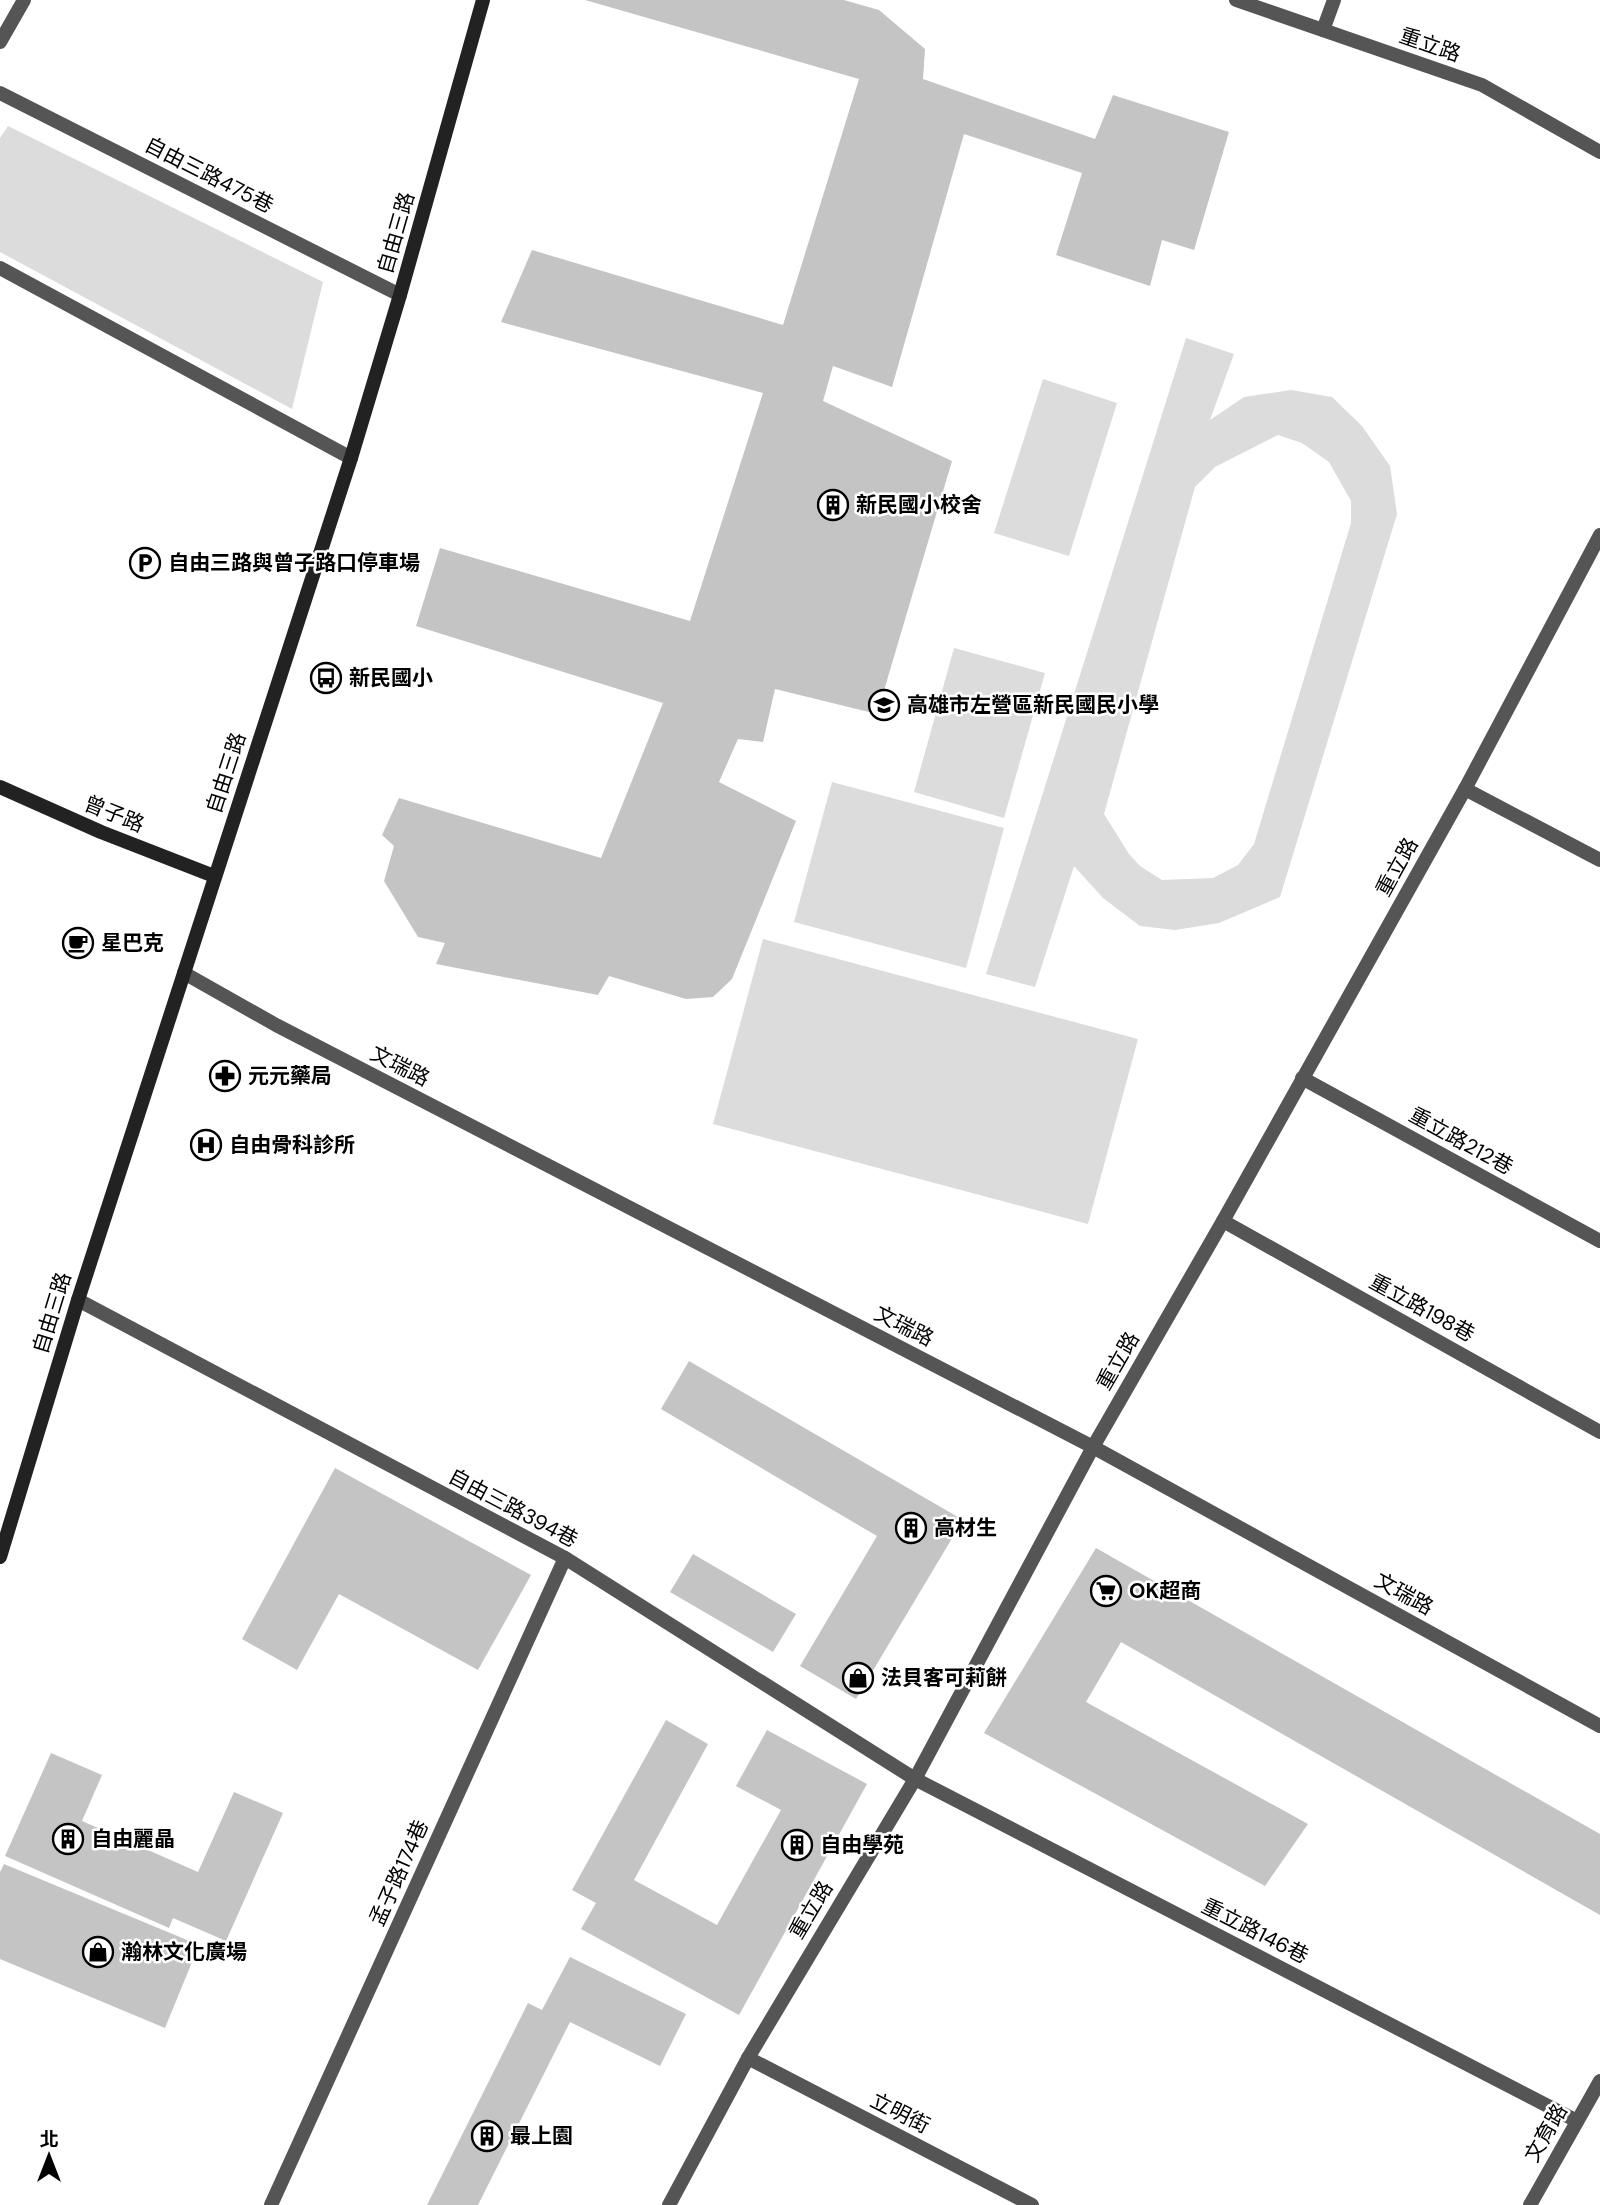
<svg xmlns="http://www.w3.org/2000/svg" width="1600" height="2205" viewBox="0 0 1600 2205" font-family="'DM Sans','Noto Sans TC',sans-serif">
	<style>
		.green { fill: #dcdcdc; fill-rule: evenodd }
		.building { fill: #c4c4c4 }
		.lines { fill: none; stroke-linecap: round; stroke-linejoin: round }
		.lane { stroke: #555; stroke-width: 14 }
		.street { stroke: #555; stroke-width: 14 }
		.secondary { stroke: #222; stroke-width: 14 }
		.labels { text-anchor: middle; stroke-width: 5; stroke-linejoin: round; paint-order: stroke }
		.street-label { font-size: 21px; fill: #000; stroke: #fff }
		.poi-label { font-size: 21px; font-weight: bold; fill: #000; stroke: #fff; text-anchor: start }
	</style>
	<rect width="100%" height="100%" fill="#fff"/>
	<g class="green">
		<path d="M8 126 323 282 292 409 0 252V138Z"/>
		<path d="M1186 338 1234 354 1210 420 1244 397 1291 390 1332 397 1362 426 1390 466 1397 514 1280 897 1219 923 1175 930 1140 926 1103 898 1074 866 1035 987 986 974ZM1278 435 1302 443 1329 462 1351 501V523L1254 844 1238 865 1213 878 1162 880 1140 866 1129 854 1104 814 1195 487 1215 467Z"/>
		<path d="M1043 379 1117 403 1069 556 994 533Z"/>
		<path d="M954 648 1045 673 1004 818 914 792Z"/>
		<path d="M832 782 1004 828 966 968 794 922Z"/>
		<path d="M763 939 1138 1039 1088 1224 713 1124Z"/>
	</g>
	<g class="building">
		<path d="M585 0H844L879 10 925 49 923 79 1095 139 1113 95 1229 132 1194 250 1162 240 1150 286 1056 255 1082 173 964 134 892 387 833 366 823 401 952 461 877 714 775 689 763 742 738 739 719 782 796 821 732 979 713 997 686 999 609 976 598 995 436 964 445 943 418 937 384 881 394 846 382 835 399 798 601 858 663 703 416 626 440 548 690 621 763 393 501 322 532 250 783 325 859 79Z"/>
		<path d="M689 1361 963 1520 856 1699 800 1666 877 1536 661 1409Z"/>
		<path d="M335 1468 531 1575 478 1670 339 1594 297 1670 242 1639Z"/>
		<path d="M1096 1548 1600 1834V1915L1121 1642 1086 1702 1308 1824 1265 1886 984 1733Z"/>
		<path d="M693 1554 796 1614 773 1652 670 1592Z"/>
		<path d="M666 1720 708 1744 634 1880 717 1925 781 1810 736 1786 767 1730 867 1784 739 2015 581 1929 596 1903 572 1890Z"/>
		<path d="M51 1753 102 1775 82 1821 198 1872 234 1792 283 1813 226 1941 173 1918 169 1928 5 1856Z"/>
		<path d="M4 1864 199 1945 165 2028 0 1959V1872Z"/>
		<path d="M570 1957 686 2014 660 2066 570 2022 478 2205H427L528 2003 542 2010Z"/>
	</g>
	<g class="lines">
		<g class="lane">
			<path d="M1323 30 1334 0"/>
			<path d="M0 93 400 295"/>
			<path d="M0 268 351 458"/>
			<path d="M1465 789 1600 860"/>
			<path d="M1302 1078 1600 1241"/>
			<path d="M1223 1221 1600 1432"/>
			<path d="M78 1300 565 1558 915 1779 1577 2121"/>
			<path d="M271 2205 565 1558"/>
		</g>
		<g class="street">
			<path d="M1236 0 1482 85 1600 152"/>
			<path d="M0 42 24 0"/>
			<path d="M184 973 276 1025 1093 1447 1600 1726"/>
			<path d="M748 2058 1032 2205"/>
			<path d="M669 2205 748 2058 915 1779 1093 1447 1223 1221 1465 789 1600 535"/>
			<path d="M1530 2205 1600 2081"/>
		</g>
		<g class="secondary">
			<path d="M0 787 101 832 214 876"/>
			<path d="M0 1557 78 1300 351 458 400 295 483 0"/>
		</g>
	</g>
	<defs>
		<g id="building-ring" transform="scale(1.575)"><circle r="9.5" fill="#fff" stroke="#000" stroke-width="1.5"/><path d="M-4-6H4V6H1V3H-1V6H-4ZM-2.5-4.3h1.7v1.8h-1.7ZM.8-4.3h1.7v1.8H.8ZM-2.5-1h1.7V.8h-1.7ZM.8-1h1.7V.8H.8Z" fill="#000"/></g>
		<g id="parking-ring" transform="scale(1.575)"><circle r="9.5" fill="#fff" stroke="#000" stroke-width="1.5"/><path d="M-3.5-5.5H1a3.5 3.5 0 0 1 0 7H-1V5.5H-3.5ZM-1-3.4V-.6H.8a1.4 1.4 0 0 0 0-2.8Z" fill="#000"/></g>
		<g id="bus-ring" transform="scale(1.575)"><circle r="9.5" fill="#fff" stroke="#000" stroke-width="1.5"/><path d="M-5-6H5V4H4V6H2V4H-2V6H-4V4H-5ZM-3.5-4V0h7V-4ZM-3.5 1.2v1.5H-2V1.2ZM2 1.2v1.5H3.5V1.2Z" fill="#000"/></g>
		<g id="school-ring" transform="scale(1.575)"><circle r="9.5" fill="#fff" stroke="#000" stroke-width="1.5"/><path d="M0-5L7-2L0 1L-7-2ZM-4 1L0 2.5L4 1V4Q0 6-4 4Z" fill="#000"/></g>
		<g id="cafe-ring" transform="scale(1.575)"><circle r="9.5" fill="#fff" stroke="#000" stroke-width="1.5"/><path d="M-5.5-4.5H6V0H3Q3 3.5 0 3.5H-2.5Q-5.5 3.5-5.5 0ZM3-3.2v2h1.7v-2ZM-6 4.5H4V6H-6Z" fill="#000"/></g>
		<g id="pharmacy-ring" transform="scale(1.575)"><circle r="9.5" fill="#fff" stroke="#000" stroke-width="1.5"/><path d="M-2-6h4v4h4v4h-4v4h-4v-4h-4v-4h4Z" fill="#000"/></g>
		<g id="hospital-ring" transform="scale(1.575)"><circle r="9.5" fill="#fff" stroke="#000" stroke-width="1.5"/><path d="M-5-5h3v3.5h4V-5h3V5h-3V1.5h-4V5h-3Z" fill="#000"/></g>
		<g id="supermarket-ring" transform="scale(1.575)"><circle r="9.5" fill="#fff" stroke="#000" stroke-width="1.5"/><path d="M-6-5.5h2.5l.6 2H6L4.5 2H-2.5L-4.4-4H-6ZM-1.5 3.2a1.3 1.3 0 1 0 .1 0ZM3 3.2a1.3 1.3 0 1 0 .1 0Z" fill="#000"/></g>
		<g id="shop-ring" transform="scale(1.575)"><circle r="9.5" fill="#fff" stroke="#000" stroke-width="1.5"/><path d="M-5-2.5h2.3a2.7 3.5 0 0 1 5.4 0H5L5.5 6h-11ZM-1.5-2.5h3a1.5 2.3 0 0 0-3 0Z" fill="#000"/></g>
	</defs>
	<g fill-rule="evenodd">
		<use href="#building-ring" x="833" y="505"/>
		<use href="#parking-ring" x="145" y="563"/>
		<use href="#bus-ring" x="326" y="678"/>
		<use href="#school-ring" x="884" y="705"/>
		<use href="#cafe-ring" x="78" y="943"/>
		<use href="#pharmacy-ring" x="225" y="1076"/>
		<use href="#hospital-ring" x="206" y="1145"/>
		<use href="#building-ring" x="911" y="1528"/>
		<use href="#supermarket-ring" x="1106" y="1591"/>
		<use href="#shop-ring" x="858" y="1678"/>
		<use href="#building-ring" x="68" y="1839"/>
		<use href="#building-ring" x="797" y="1845"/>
		<use href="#shop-ring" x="98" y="1952"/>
		<use href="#building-ring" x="487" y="2136"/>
	</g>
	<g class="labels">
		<g class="street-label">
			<text transform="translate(1430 45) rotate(19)" y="7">重立路</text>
			<text transform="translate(209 175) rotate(27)" y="7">自由三路475巷</text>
			<text transform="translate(396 233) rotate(-74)" y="7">自由三路</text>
			<text transform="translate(226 773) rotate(-72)" y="7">自由三路</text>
			<text transform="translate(114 814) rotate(22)" y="7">曾子路</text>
			<text transform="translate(1397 867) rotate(-61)" y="7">重立路</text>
			<text transform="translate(400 1066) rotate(27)" y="7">文瑞路</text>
			<text transform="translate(1461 1141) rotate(29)" y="7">重立路212巷</text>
			<text transform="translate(1422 1308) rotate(29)" y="7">重立路198巷</text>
			<text transform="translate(52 1313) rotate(-73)" y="7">自由三路</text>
			<text transform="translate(904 1326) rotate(27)" y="7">文瑞路</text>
			<text transform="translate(1118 1361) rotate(-60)" y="7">重立路</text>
			<text transform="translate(513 1508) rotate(28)" y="7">自由三路394巷</text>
			<text transform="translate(1404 1594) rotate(29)" y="7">文瑞路</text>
			<text transform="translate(399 1873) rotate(-66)" y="7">孟子路174巷</text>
			<text transform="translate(811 1910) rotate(-59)" y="7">重立路</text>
			<text transform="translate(1255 1931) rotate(27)" y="7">重立路146巷</text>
			<text transform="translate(900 2113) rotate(27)" y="7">立明街</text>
			<text transform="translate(1546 2133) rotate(-60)" y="7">文育路</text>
		</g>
		<g class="poi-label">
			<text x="856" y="512">新民國小校舍</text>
			<text x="168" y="570">自由三路與曾子路口停車場</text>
			<text x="349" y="685">新民國小</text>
			<text x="907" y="712">高雄市左營區新民國民小學</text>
			<text x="101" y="950">星巴克</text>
			<text x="248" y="1083">元元藥局</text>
			<text x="229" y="1152">自由骨科診所</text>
			<text x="934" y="1535">高材生</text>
			<text x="1129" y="1598">OK超商</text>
			<text x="881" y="1685">法貝客可莉餅</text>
			<text x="91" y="1846">自由麗晶</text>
			<text x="820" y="1852">自由學苑</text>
			<text x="121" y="1959">瀚林文化廣場</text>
			<text x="510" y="2143">最上園</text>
		</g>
	</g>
	<g transform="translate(49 2156)" stroke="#ffffff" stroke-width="5" paint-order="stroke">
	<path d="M0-5L12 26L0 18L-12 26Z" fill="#000000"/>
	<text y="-10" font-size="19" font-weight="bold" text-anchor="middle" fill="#000000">北</text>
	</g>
</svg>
